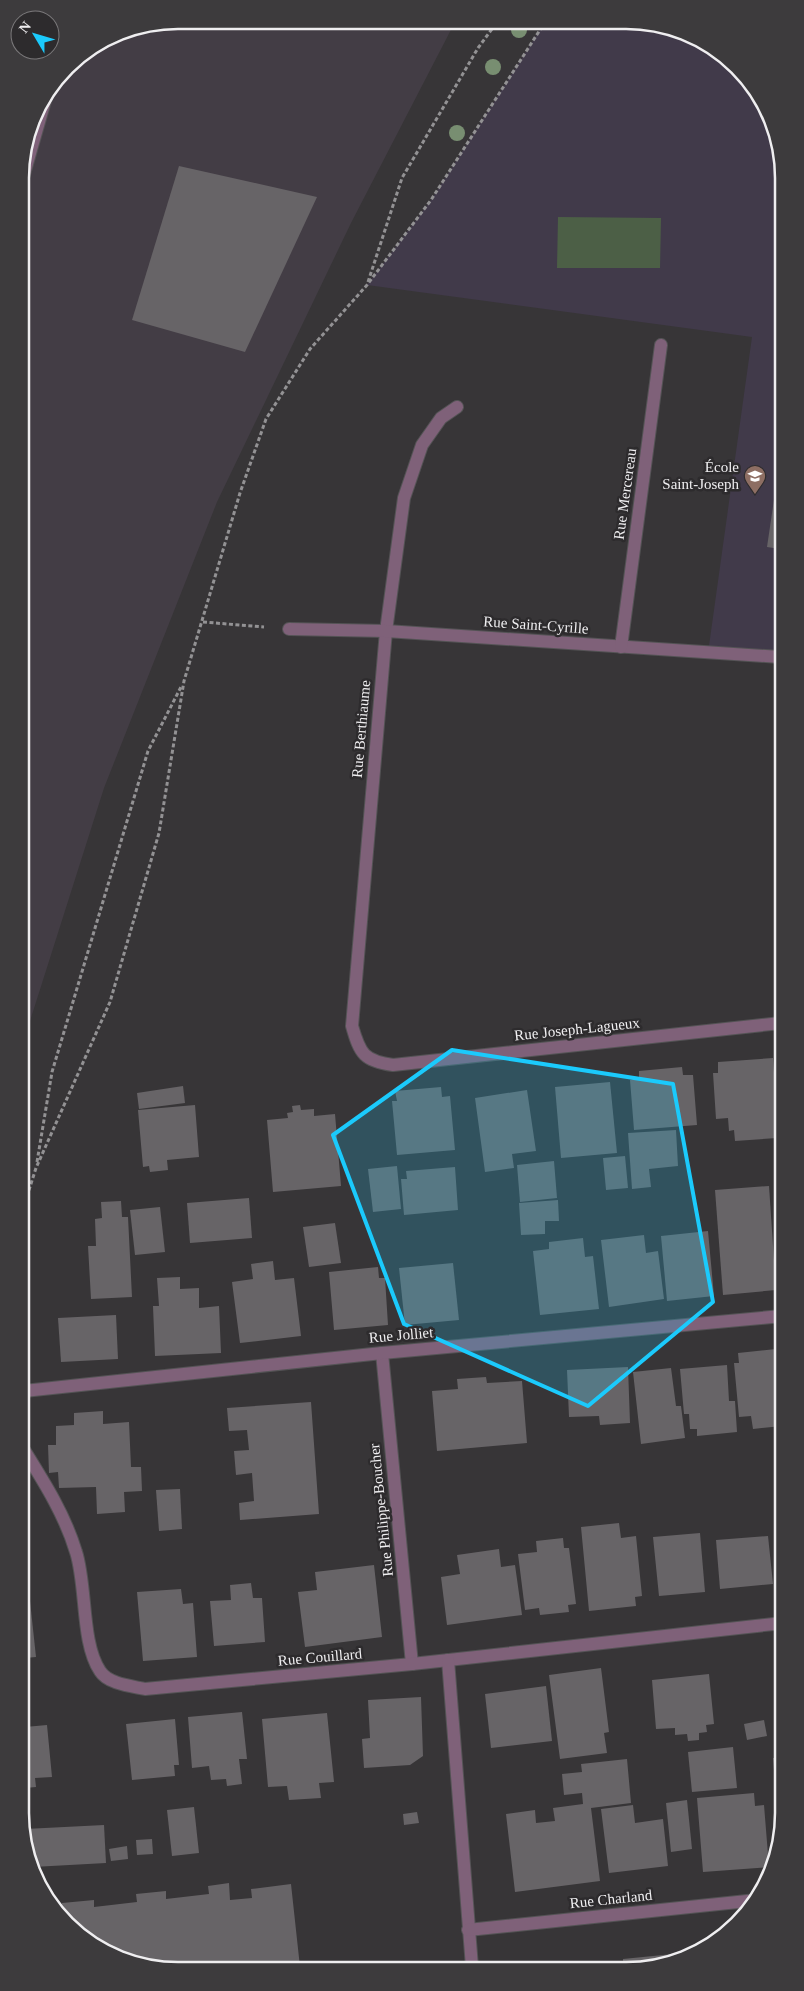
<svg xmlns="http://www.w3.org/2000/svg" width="804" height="1991" viewBox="0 0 804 1991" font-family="Georgia,serif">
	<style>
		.built { fill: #433d45 }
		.education { fill: #413a4a }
		.green { fill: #4c5f46 }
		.building { fill: #676467 }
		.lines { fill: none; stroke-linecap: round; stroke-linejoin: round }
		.service-casing { stroke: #545355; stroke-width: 14 }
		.minor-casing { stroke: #545355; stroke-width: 14 }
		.path { stroke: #939294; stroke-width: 3; stroke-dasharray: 4 2.5; stroke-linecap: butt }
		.service { stroke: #7f6179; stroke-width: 12 }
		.minor { stroke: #7f6179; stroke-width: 12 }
		.tree { fill: #788e71 }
		.marked { fill: #1bcafc; fill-opacity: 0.2; stroke: #1bcafc; stroke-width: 4; stroke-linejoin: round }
		.labels { text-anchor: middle; stroke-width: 5; stroke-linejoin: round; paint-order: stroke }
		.poi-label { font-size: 15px; fill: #efeef0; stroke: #2d2b2d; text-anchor: end }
		.street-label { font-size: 15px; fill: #efeef0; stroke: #2d2b2d }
		.rim { fill: none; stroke: #efeef0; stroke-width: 2.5 }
	</style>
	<rect width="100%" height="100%" fill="#373537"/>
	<path class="built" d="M178 20 455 22 351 223 217 502 104 788 23 1043 20 167 36 108 74 59 118 32Z"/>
	<path class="education" d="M545 22 657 23 730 59 763 99 779 137 780 657 708 653 752 337 367 285 431 200Z"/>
	<path class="green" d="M558 217 661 218 660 268H557Z"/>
	<g class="building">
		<path d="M179 166 317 197 245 352 132 320Z"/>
		<path d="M779 466H780V549L767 547Z"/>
		<path d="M773 1058 777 1116H775L777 1138 735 1141 734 1130 729 1131 728 1118 716 1119 713 1073H718V1062Z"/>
		<path d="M682 1067 683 1075H693L697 1125 634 1130 630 1080 639 1079V1071Z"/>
		<path d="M610 1082 617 1153 561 1158 555 1087Z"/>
		<path d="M183 1086 185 1103 139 1109 137 1093Z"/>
		<path d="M441 1087 442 1097 450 1096 455 1150 397 1155 392 1101H397L395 1091Z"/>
		<path d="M527 1090 536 1151 512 1154 514 1168 485 1172 475 1098Z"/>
		<path d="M195 1105 199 1157 167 1160 168 1170 150 1172 149 1166 143 1167 138 1110Z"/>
		<path d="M300 1105 301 1110 314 1109V1116L335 1114 341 1186 273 1192 267 1120 288 1118 287 1113 293 1112 292 1106Z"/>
		<path d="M676 1130 678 1166 649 1169 651 1187 632 1189 628 1133Z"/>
		<path d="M625 1156 628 1188 606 1190 603 1158Z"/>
		<path d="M554 1161 557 1198 520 1202 517 1165Z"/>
		<path d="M397 1166 401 1209 373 1212 368 1169Z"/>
		<path d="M455 1167 458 1210 404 1215 401 1179H407L406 1171Z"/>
		<path d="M769 1186 776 1290 723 1295 715 1190Z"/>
		<path d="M249 1198 252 1238 190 1243 187 1203Z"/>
		<path d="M558 1200 559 1221H545V1234L521 1235 519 1203Z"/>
		<path d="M121 1201 122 1217H128L132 1297 91 1299 88 1246H96L95 1219 102 1218 101 1202Z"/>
		<path d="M160 1207 165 1252 135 1255 130 1210Z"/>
		<path d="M335 1223 341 1263 309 1267 303 1227Z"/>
		<path d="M708 1231 714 1296 667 1301 661 1236Z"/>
		<path d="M644 1235 646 1253 658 1251 664 1299 609 1307 601 1240Z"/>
		<path d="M583 1238 585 1257 593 1256 599 1309 540 1315 533 1251 549 1249V1242Z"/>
		<path d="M273 1261 275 1280 294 1278 301 1336 240 1343 232 1282 253 1279 251 1264Z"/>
		<path d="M453 1263 459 1320 405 1325 399 1268Z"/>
		<path d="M378 1267 379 1278H385L388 1325 334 1330 329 1272Z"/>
		<path d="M180 1277V1289L199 1288V1308L219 1306 221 1353 155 1356 153 1306H159L157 1278Z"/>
		<path d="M116 1315 118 1359 61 1362 58 1318Z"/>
		<path d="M776 1349 777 1359 782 1358V1426L753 1429 751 1416 739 1417 734 1363H739L738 1353Z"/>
		<path d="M727 1365 729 1401H735L737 1432 697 1436V1429H690L689 1414H684L680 1369Z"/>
		<path d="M628 1367 630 1423 600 1425 599 1416 569 1417 567 1370Z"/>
		<path d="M671 1368 676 1406H681L685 1438 641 1444 633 1372Z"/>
		<path d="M486 1377 487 1383 522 1381 527 1443 437 1451 432 1391 458 1389 457 1379Z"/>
		<path d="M311 1402 319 1514 240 1520 239 1503 254 1501 252 1473 236 1475 234 1451 249 1450 247 1430 229 1431 227 1408Z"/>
		<path d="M103 1411V1424L129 1422 131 1467H141L142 1491 124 1492 125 1512 97 1514 96 1487 59 1488 58 1472 49 1473 48 1445H56V1426L74 1425V1413Z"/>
		<path d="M180 1489 182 1529 159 1531 156 1490Z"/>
		<path d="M619 1523 621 1538 636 1536 642 1596 635 1597 636 1606 589 1611 581 1527Z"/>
		<path d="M700 1533 705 1592 659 1596 653 1537Z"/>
		<path d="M768 1536 773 1584 720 1589 716 1540Z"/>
		<path d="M563 1538 564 1548H569L576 1604 568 1605 569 1612 540 1615 539 1608 525 1610 518 1554 537 1552 536 1541Z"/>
		<path d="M499 1549 501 1567 515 1565 522 1615 447 1625 441 1577 460 1574 457 1555Z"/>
		<path d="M374 1565 382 1637 305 1647 298 1592 317 1590 315 1572Z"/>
		<path d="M251 1583 253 1598H262L265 1642 214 1646 210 1601 231 1600 230 1585Z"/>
		<path d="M181 1589 183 1604 193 1603 197 1657 143 1661 137 1592Z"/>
		<path d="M25 1601H30L36 1657 25 1658Z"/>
		<path d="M601 1668 609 1732 604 1733 607 1753 560 1759 549 1675Z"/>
		<path d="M709 1674 714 1724 706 1725 707 1732 699 1733V1740L688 1741 687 1734 675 1735V1728L656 1729 652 1680Z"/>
		<path d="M546 1686 552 1741 491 1748 485 1694Z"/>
		<path d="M421 1697 423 1756 410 1765 364 1768 362 1739 370 1738 368 1700Z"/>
		<path d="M242 1712 247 1759H239L242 1784 227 1786 226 1779 211 1780 209 1766 192 1768 188 1717Z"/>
		<path d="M327 1713 334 1782 319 1783 321 1798 289 1800 287 1786 268 1787 262 1719Z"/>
		<path d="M175 1719 179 1765H174L175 1776 132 1780 126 1724Z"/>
		<path d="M764 1720 767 1736 747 1740 744 1724Z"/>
		<path d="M47 1725 52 1777 35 1778 36 1787 25 1788V1727Z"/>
		<path d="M733 1747 737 1788 692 1792 688 1752Z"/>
		<path d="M783 1757 784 1774 775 1782 773 1758Z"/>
		<path d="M627 1759 631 1803 591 1808 600 1881 515 1892 506 1814 535 1810 536 1823 555 1821 553 1808 583 1804 582 1793 564 1795 562 1774 582 1772 581 1764Z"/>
		<path d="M754 1793 755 1806 764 1805 769 1867 703 1872 697 1798Z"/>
		<path d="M687 1800 692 1849 671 1852 666 1803Z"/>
		<path d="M633 1805 635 1823 663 1819 668 1866 609 1873 601 1809Z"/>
		<path d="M194 1807 199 1853 172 1856 167 1810Z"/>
		<path d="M417 1812 419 1823 404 1825 403 1814Z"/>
		<path d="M104 1825 106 1863 33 1867 25 1854V1829Z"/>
		<path d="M152 1839 153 1854 137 1855 136 1840Z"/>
		<path d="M127 1846 128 1859 111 1861 109 1849Z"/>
		<path d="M229 1883 230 1900 252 1898 251 1889 291 1884 300 1967 147 1968 108 1955 66 1925 58 1911 62 1910V1903L94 1900V1907L137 1902 136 1894 166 1891V1899L209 1894 208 1886Z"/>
		<path d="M673 1954 674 1962 667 1966H623V1959Z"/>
	</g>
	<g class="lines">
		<g class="service-casing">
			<path id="service" d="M20 188 47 94"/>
		</g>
		<g class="minor-casing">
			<g id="minor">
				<path d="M457 407 441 418 422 445 404 498 386 631 352 1026C360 1054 364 1061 393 1065L781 1023"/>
				<path d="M289 629 386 631 780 657"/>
				<path d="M621 647 661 345"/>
				<path d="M382 1353 412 1664"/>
				<path d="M24 1391 382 1353 782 1316"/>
				<path d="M24 1450C44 1482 65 1515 76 1552 87 1586 81 1643 100 1671 108 1684 131 1686 145 1689L412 1664 783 1623"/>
				<path d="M448 1660 472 1967"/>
				<path d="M468 1930 757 1900"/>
			</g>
		</g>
		<g class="path">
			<path d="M368 282 402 178 478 48 497 22"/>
			<path d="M203 622 264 627"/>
			<path d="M37 1162 52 1072 148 751 182 685"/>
			<path d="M23 1209 36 1168 110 1002 159 833 184 681 240 493 266 419 310 349 367 285 431 200 545 22"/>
		</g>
		<use href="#service" class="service"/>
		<use href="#minor" class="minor"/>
	</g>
	<g class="tree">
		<circle cx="519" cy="30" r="8"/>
		<circle cx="493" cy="67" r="8"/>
		<circle cx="457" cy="133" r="8"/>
	</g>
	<path class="marked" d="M452 1050 673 1084 713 1302 588 1406 404 1324 333 1135Z"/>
	<defs>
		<g id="school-pin" transform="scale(1.125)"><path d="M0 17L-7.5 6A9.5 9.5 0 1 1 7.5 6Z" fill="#8d6e63" stroke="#2d2b2d"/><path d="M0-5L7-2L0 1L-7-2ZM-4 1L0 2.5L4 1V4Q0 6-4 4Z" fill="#fff"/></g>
	</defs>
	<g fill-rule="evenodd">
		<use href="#school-pin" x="755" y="476"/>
	</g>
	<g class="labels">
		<g class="poi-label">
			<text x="739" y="472">École<tspan x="739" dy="17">Saint-Joseph</tspan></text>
		</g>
		<g class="street-label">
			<text transform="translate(625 494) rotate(-82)" y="5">Rue Mercereau</text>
			<text transform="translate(536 625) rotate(4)" y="5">Rue Saint-Cyrille</text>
			<text transform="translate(361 729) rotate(-85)" y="5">Rue Berthiaume</text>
			<text transform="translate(577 1029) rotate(-6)" y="5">Rue Joseph-Lagueux</text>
			<text transform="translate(401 1335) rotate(-5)" y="5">Rue Jolliet</text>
			<text transform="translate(381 1510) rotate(-96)" y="5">Rue Philippe-Boucher</text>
			<text transform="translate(320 1657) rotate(-5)" y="5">Rue Couillard</text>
			<text transform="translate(611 1899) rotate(-6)" y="5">Rue Charland</text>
		</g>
	</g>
	<path d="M0 0H804V1991H0ZM178 29H626A149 149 0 0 1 775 178V1813A149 149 0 0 1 626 1962H178A149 149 0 0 1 29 1813V178A149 149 0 0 1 178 29Z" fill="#3d3b3d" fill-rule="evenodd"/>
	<path class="rim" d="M178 29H626A149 149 0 0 1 775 178V1813A149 149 0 0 1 626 1962H178A149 149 0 0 1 29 1813V178A149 149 0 0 1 178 29Z"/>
	<g transform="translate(35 35) rotate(308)"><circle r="24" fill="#2d2b2d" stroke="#7b797b"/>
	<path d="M0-4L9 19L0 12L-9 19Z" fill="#1bcafc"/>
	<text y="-8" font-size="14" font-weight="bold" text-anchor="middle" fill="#efeef0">N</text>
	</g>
</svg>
